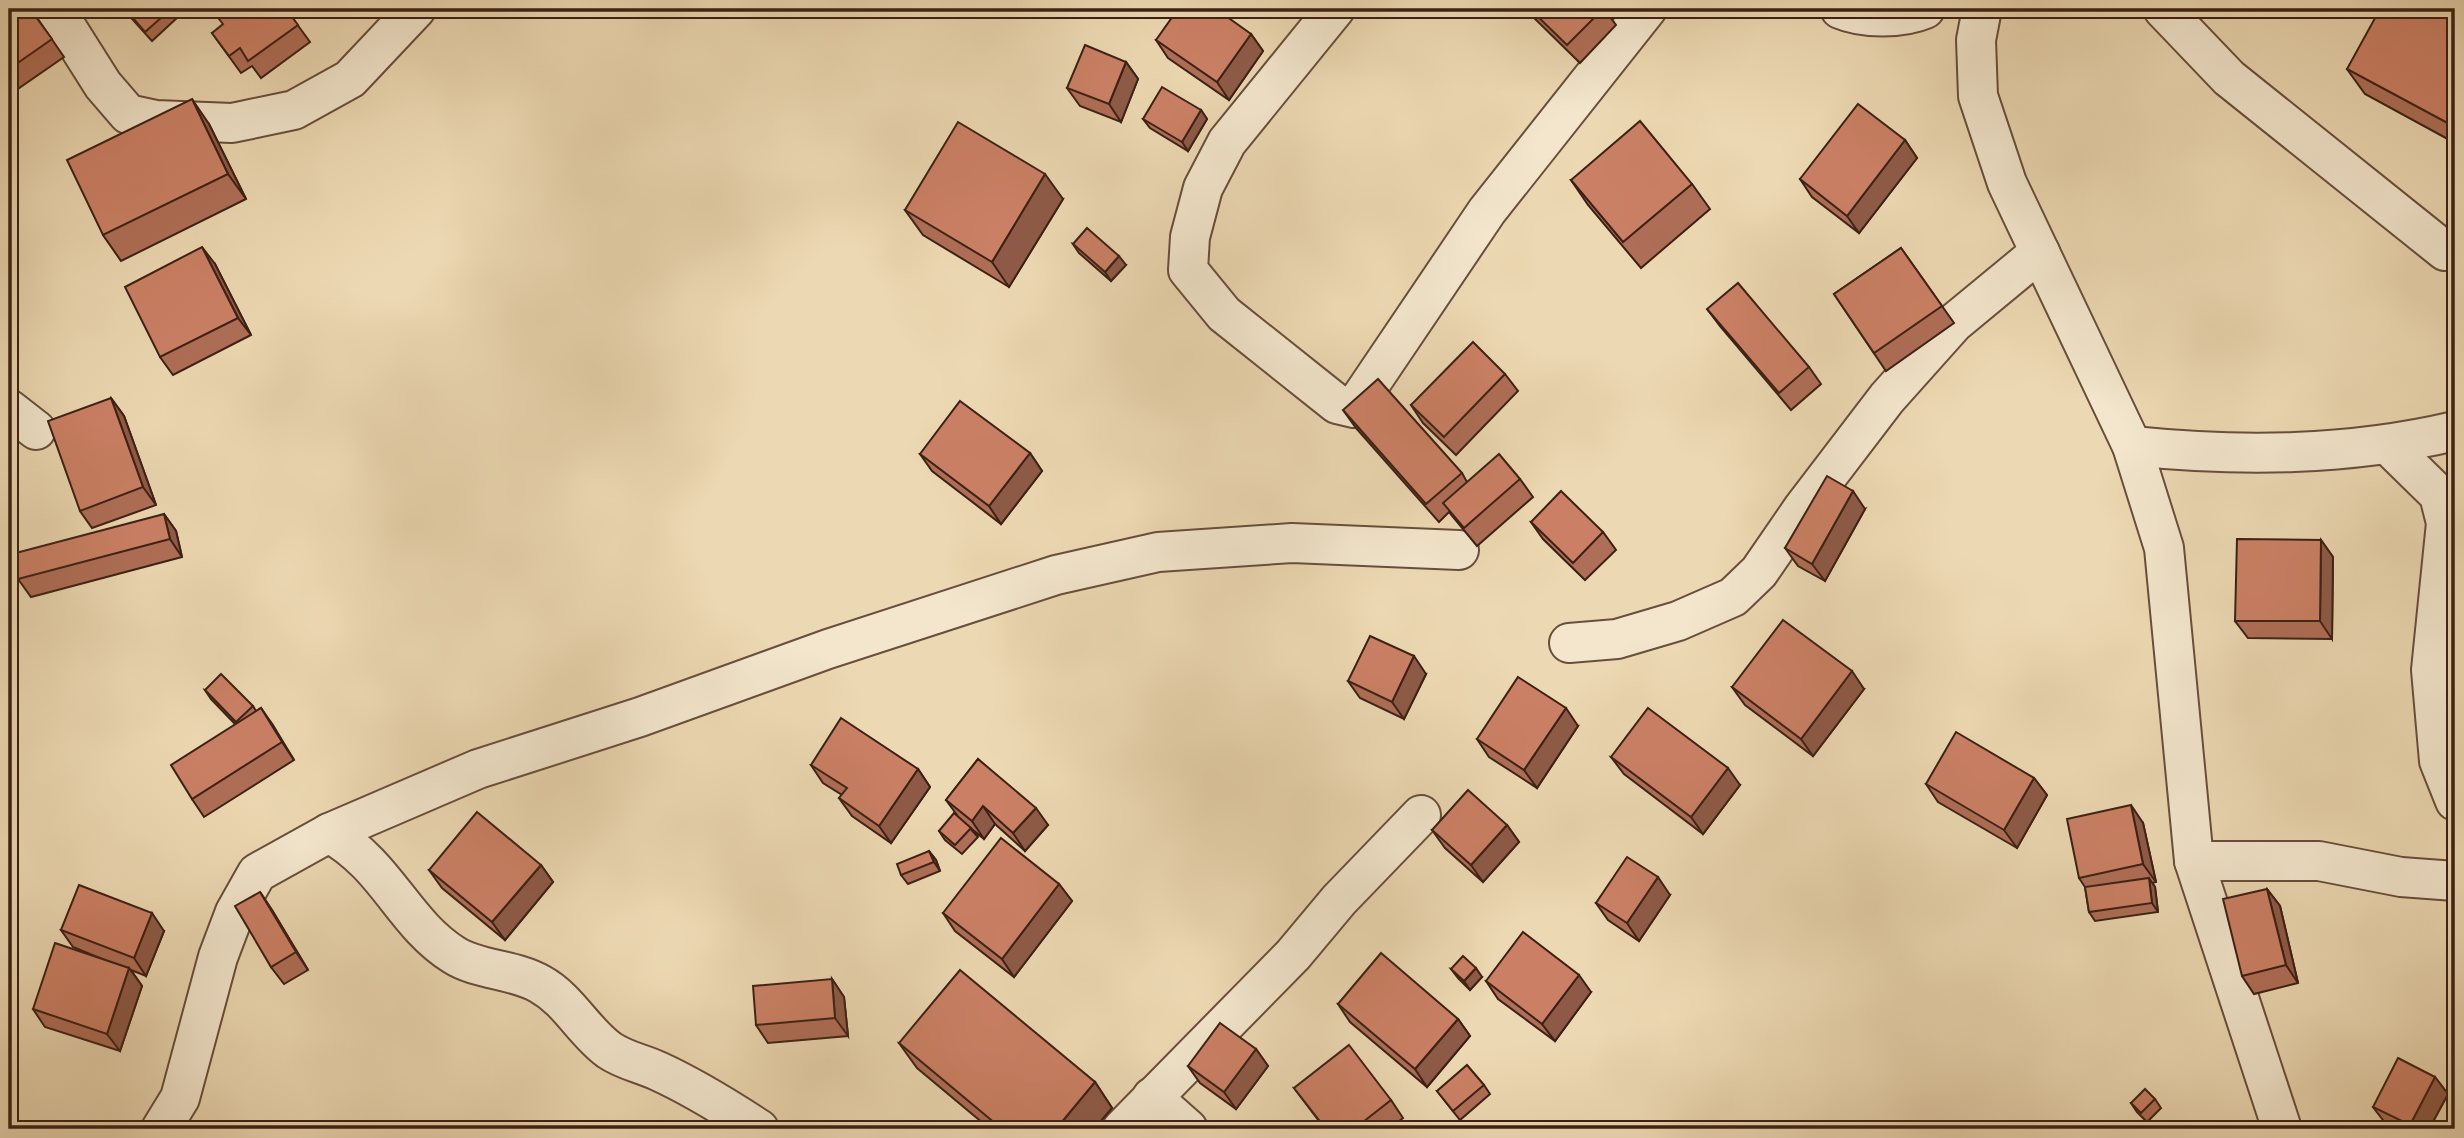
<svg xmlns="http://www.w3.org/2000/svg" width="2464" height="1138" viewBox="0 0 2464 1138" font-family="Cardo,serif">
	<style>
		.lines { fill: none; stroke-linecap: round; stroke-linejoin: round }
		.minor-casing { stroke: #684e3c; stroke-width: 42 }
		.minor { stroke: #f3e6cd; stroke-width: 38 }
		.wall { fill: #af6e57; stroke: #3c2015; stroke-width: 2 }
		.shaded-wall { fill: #8e5a47; stroke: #3c2015; stroke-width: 2 }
		.building { fill: #cb8065; stroke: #3c2015; stroke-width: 2 }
	</style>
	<rect width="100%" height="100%" fill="#ecd8b2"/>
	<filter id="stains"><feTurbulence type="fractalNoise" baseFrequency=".00286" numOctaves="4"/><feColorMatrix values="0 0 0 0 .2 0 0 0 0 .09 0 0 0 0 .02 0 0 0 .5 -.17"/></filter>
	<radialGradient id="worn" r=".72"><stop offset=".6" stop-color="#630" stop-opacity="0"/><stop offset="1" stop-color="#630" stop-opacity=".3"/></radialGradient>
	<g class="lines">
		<g class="minor-casing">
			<g id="minor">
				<path d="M55 9 103 85 128 114 156 120 232 123 294 110 350 79 416 9"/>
				<path d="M1335 9 1227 142 1203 188 1190 237 1188 270 1224 314 1337 404 1354 408 1487 211 1647 9"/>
				<path d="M1840 9C1863 19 1902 19 1925 9"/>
				<path d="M1982 9 1976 40 1978 96 2007 183 2132 446 2164 548 2194 861 2282 1129"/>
				<path d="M2163 9 2229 78 2445 251"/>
				<path d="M9 409 36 430"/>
				<path d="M2387 444 2439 495 2446 523 2431 670 2439 761 2455 801"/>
				<path d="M2132 446C2241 457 2348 456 2455 431"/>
				<path d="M1569 643 1617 639 1678 621 1733 597 1759 572 1803 508 1887 398 1954 323 2040 252"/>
				<path d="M329 833C387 865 403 923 454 955 477 970 514 969 540 984 569 1000 583 1031 609 1050 625 1061 641 1063 658 1071 693 1087 727 1108 759 1129"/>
				<path d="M2194 861H2319L2401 877 2455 881"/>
				<path d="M1152 1097 1188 1129"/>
				<path d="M161 1129 180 1098 218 957 235 912 257 873 329 833 478 769 640 717 828 649 1056 575 1158 552 1292 543 1459 550"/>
				<path d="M1122 1129 1293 955 1339 900 1421 815"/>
			</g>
		</g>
		<use href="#minor" class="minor"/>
	</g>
	<g class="wall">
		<path d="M9 9H31L64 57 9 95Z"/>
		<path d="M128 9H174L179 16 152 41 132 19 126 10Z"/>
		<path d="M286 9 310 42 261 78 252 66 241 73 212 33Z"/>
		<path d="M1525 9H1604L1616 25 1580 63Z"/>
		<path d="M2455 9V143L2365 94 2347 69Z"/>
		<path d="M1251 34 1263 51 1229 100 1168 58 1156 40Z"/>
		<path d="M1126 62 1138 79 1121 122 1080 106 1067 88Z"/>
		<path d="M1201 110 1207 119 1188 151 1150 128 1143 119Z"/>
		<path d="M209 124 246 199 121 261 103 235Z"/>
		<path d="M1905 140 1917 158 1859 233 1812 197 1800 179Z"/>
		<path d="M1571 180 1692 184 1710 209 1641 268 1588 205Z"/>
		<path d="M1063 199 1009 287 923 235 905 210Z"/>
		<path d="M1073 244 1126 265 1111 281 1079 253Z"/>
		<path d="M1901 248 1954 323 1886 371 1834 294Z"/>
		<path d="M215 264 251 335 173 375 160 357Z"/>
		<path d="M1707 309 1809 367 1821 384 1791 410 1720 326Z"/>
		<path d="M1505 374 1518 391 1456 455 1423 423 1411 405Z"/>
		<path d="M111 398 124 416 156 505 92 528 80 511Z"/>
		<path d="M1343 410 1462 473 1467 482 1520 479 1533 497 1477 546 1449 512 1439 522 1356 428Z"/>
		<path d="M1030 453 1042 471 1001 524 932 471 920 454Z"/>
		<path d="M1865 509 1825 581 1798 566 1785 548Z"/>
		<path d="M164 514 176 531 182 557 31 597 18 579Z"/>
		<path d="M1531 522 1603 532 1616 550 1585 580 1543 539Z"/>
		<path d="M2321 540 2333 557 2332 639 2248 638 2235 621Z"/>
		<path d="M1426 674 1404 719 1360 698 1348 681Z"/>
		<path d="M1732 687 1864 689 1813 756 1745 705Z"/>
		<path d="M205 690 253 706 256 711 261 708 294 760 204 817 192 799 235 724 211 699Z"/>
		<path d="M1578 726 1537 788 1489 757 1477 739Z"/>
		<path d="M1611 757 1740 785 1703 834 1624 774Z"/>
		<path d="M978 759 1048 825 1025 851 995 824 984 839 967 825 978 837 962 854 945 840 939 831 957 815 946 800Z"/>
		<path d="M811 765 918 769 930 787 891 843 852 816 839 798 842 795 823 783Z"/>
		<path d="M2034 778 2047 795 2017 848 1938 802 1926 784Z"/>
		<path d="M2143 823 2156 882 2152 883 2155 887 2158 912 2095 921 2089 912 2085 887 2079 878Z"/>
		<path d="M1507 825 1519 842 1483 882 1445 848 1432 830Z"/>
		<path d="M929 851 936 860 940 871 908 884 901 875Z"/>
		<path d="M541 865 553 882 505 940 442 888 429 870Z"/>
		<path d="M1059 884 1072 901 1014 977 955 931 943 913Z"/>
		<path d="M2267 889 2280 906 2298 983 2254 994 2242 976Z"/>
		<path d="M260 892 272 910 308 970 284 984 271 967Z"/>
		<path d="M1670 895 1639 941 1608 920 1596 903Z"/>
		<path d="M61 930 164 931 146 976 131 970 142 986 120 1051 45 1027 33 1009 107 961 73 947Z"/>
		<path d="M1451 969 1482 977 1470 990 1458 978Z"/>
		<path d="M832 979 844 997 848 1036 768 1043 756 1025Z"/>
		<path d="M1486 981 1591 992 1555 1041 1498 999Z"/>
		<path d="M1338 1004 1458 1019 1470 1036 1427 1087 1350 1022Z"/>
		<path d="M899 1043 1095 1082 1112 1108 1094 1129H990L917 1068Z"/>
		<path d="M1256 1049 1268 1066 1236 1109 1200 1083 1188 1066Z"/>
		<path d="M2435 1077 2448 1094 2429 1129H2396L2386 1124 2373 1107Z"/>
		<path d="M1484 1085 1490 1094 1460 1120 1437 1091Z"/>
		<path d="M1294 1088 1391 1100 1403 1118 1389 1129H1325Z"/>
		<path d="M2155 1099 2161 1108 2147 1122 2137 1112 2131 1103Z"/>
	</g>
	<g class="shaded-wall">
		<path d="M598 9H607L602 14Z"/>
		<path d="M1251 34 1263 51 1229 100 1217 82Z"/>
		<path d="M1126 62 1138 79 1121 122 1109 104Z"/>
		<path d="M192 99 209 124 246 199 228 174Z"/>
		<path d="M1201 110 1207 119 1188 151 1182 142Z"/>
		<path d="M1905 140 1917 158 1859 233 1847 216Z"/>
		<path d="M1045 174 1063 199 1009 287 992 262Z"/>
		<path d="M202 247 215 264 251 335 238 318Z"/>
		<path d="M1119 256 1126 265 1111 281 1105 272Z"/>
		<path d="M111 398 124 416 156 505 143 487Z"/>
		<path d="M1030 453 1042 471 1001 524 989 506Z"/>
		<path d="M1853 491 1865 509 1825 581 1812 564Z"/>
		<path d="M164 514 176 531 182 557 170 539Z"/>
		<path d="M2321 540 2333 557 2332 639 2320 621Z"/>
		<path d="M1414 656 1426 674 1404 719 1392 702Z"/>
		<path d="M1852 671 1864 689 1813 756 1801 739Z"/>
		<path d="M261 708 273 725 294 760 282 742Z"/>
		<path d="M1566 708 1578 726 1537 788 1524 770Z"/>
		<path d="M1728 768 1740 785 1703 834 1691 817Z"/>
		<path d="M918 769 930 787 891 843 879 826Z"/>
		<path d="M2034 778 2047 795 2017 848 2004 830Z"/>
		<path d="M2131 805 2143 823 2156 882 2143 864Z"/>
		<path d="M983 806 995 824 984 839 972 821Z"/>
		<path d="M1036 808 1048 825 1025 851 1013 833Z"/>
		<path d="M1507 825 1519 842 1483 882 1471 865Z"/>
		<path d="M929 851 936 860 940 871 934 862Z"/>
		<path d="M541 865 553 882 505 940 492 922Z"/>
		<path d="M1658 877 1670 895 1639 941 1627 923Z"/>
		<path d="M2149 878 2155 887 2158 912 2152 903Z"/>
		<path d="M1059 884 1072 901 1014 977 1002 959Z"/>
		<path d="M2267 889 2280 906 2298 983 2286 965Z"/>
		<path d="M260 892 272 910 308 970 296 952Z"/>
		<path d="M152 913 164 931 146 976 134 958Z"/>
		<path d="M129 968 142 986 120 1051 107 1034Z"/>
		<path d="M1476 968 1482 977 1470 990 1464 981Z"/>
		<path d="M1579 975 1591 992 1555 1041 1542 1024Z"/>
		<path d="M832 979 844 997 848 1036 835 1018Z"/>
		<path d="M1458 1019 1470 1036 1427 1087 1415 1069Z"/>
		<path d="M1256 1049 1268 1066 1236 1109 1224 1092Z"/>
		<path d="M2435 1077 2448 1094 2429 1129H2413L2410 1125Z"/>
		<path d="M1095 1082 1112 1108 1094 1129H1056Z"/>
	</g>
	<g class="building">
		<path d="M9 9H30L52 39 9 69Z"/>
		<path d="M128 9H171L145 32 126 10Z"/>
		<path d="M234 9H286L298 25 248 61 240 48 229 56 212 33 223 24 219 19Z"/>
		<path d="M1178 9H1216L1251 34 1217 82 1156 40Z"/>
		<path d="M1530 9H1603L1567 45Z"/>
		<path d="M2380 9H2455V127L2347 69Z"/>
		<path d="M1085 45 1126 62 1109 104 1067 88Z"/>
		<path d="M1162 87 1201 110 1182 142 1143 119Z"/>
		<path d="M192 99 228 174 103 235 67 160Z"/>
		<path d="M1858 104 1905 140 1847 216 1800 179Z"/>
		<path d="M1640 121 1692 184 1623 242 1571 180Z"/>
		<path d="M958 122 1045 174 992 262 905 210Z"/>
		<path d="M1087 228 1119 256 1105 272 1073 244Z"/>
		<path d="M202 247 238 318 160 357 125 287Z"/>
		<path d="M1901 248 1942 306 1874 353 1834 294Z"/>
		<path d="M1738 283 1809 367 1779 393 1707 309Z"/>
		<path d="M1473 342 1505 374 1444 437 1411 405Z"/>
		<path d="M1378 379 1462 473 1426 504 1343 410Z"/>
		<path d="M111 398 143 487 80 511 48 421Z"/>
		<path d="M960 401 1030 453 989 506 920 454Z"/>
		<path d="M1499 454 1520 479 1464 528 1443 503Z"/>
		<path d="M1827 476 1853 491 1812 564 1785 548Z"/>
		<path d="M1561 491 1603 532 1573 563 1531 522Z"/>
		<path d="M164 514 170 539 18 579 12 554Z"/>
		<path d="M2237 539 2321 540 2320 621H2235Z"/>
		<path d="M1783 620 1852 671 1801 739 1732 687Z"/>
		<path d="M1370 636 1414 656 1392 702 1348 681Z"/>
		<path d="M221 674 253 706 236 722 205 690Z"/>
		<path d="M1518 677 1566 708 1524 770 1477 739Z"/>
		<path d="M261 708 282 742 192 799 171 765Z"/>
		<path d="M1648 708 1728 768 1691 817 1611 757Z"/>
		<path d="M841 718 918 769 879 826 839 798 847 788 811 765Z"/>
		<path d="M1956 732 2034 778 2004 830 1926 784Z"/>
		<path d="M978 759 1036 808 1013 833 983 806 972 821 946 800Z"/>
		<path d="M1468 790 1507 825 1471 865 1432 830Z"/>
		<path d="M2131 805 2143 864 2079 878 2067 819Z"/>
		<path d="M477 812 541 865 492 922 429 870Z"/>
		<path d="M954 813 971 828 955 845 939 831Z"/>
		<path d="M1001 838 1059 884 1002 959 943 913Z"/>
		<path d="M929 851 934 862 901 875 897 864Z"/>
		<path d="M1627 857 1658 877 1627 923 1596 903Z"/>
		<path d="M2149 878 2152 903 2089 912 2085 887Z"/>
		<path d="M79 885 152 913 134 958 61 930Z"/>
		<path d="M2267 889 2286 965 2242 976 2223 899Z"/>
		<path d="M260 892 296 952 271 967 235 906Z"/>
		<path d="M1523 932 1579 975 1542 1024 1486 981Z"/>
		<path d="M55 943 129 968 107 1034 33 1009Z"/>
		<path d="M1381 953 1458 1019 1415 1069 1338 1004Z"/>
		<path d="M1463 956 1476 968 1464 981 1451 969Z"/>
		<path d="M960 970 1095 1082 1056 1129H1002L899 1043Z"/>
		<path d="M832 979 835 1018 756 1025 753 986Z"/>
		<path d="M1220 1023 1256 1049 1224 1092 1188 1066Z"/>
		<path d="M1349 1045 1391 1100 1354 1129H1326L1294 1088Z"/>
		<path d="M2398 1058 2435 1077 2410 1125 2373 1107Z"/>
		<path d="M1467 1065 1484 1085 1453 1111 1437 1091Z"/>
		<path d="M2145 1089 2155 1099 2141 1113 2131 1103Z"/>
		<path d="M1921 1123 1926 1129H1913Z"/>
		<path d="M2134 1124 2137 1129H2127Z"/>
	</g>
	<rect width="2464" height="1138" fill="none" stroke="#ecd8b2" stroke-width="35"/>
	<rect x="10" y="10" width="2443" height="1117" fill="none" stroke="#3c2015" stroke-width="3.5"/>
	<rect x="18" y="18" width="2429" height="1103" fill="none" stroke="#3c2015" stroke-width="2"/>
	<rect width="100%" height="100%" filter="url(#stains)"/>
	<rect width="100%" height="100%" fill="url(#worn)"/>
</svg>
